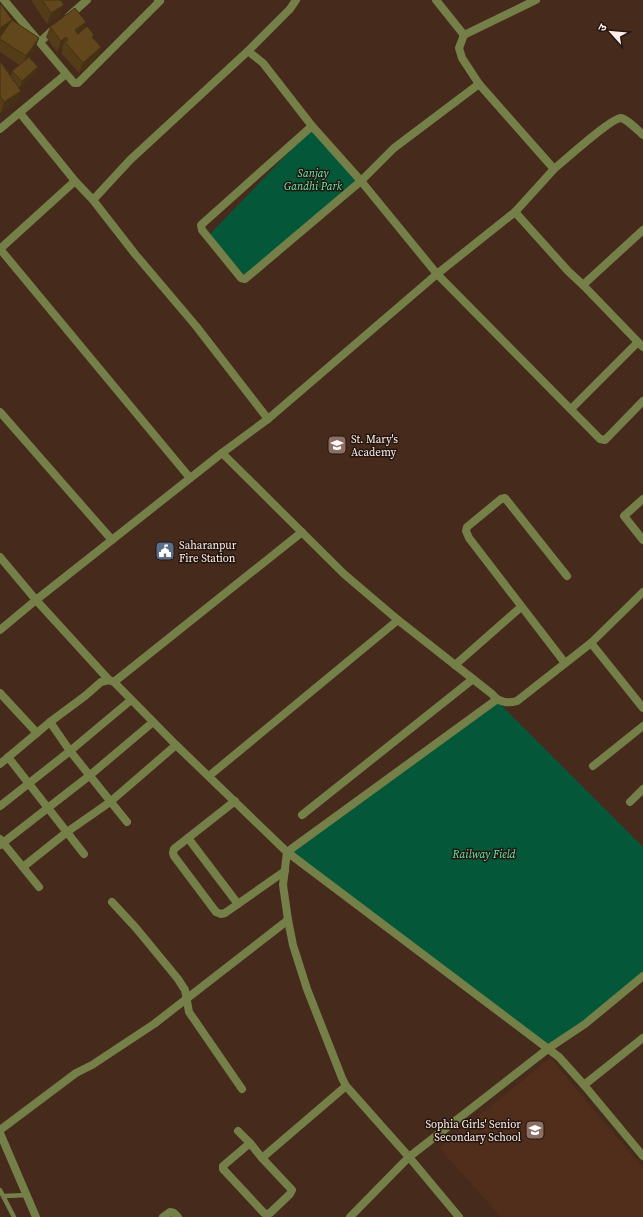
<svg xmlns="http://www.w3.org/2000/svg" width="643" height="1217" viewBox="0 0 643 1217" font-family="'Source Serif 4','Noto Sans Devanagari',serif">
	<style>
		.built { fill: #512e1c }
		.green { fill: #045839 }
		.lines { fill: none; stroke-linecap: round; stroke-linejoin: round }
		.service { stroke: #757f48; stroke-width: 4.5 }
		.minor { stroke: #757f48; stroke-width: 8 }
		.tertiary { stroke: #757f48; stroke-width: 8 }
		.wall { fill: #543c18 }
		.shaded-wall { fill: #453114 }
		.building { fill: #62461c; stroke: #453114 }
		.labels { text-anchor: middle; stroke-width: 3; stroke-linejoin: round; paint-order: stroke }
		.park-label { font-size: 11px; font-style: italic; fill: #67ebaf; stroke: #231610 }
		.poi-label { font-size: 11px; fill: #ffefe8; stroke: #231610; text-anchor: start }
	</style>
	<rect width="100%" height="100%" fill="#462a1c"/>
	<path class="built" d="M550 1058 643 1168V1217H501L439 1148Z"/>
	<g class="green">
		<path d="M313 127 367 182 246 277 209 235Z"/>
		<path d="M496 700 643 847V975L549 1048 287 852Z"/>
	</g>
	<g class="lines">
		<g class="service">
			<path d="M0 1190 14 1217"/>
			<path d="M4 1196 27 1195"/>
		</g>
		<g class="minor">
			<path d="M4 0 74 83H78L160 1 158 0"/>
			<path d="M436 0 464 35"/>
			<path d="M69 16 87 0"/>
			<path d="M40 42 55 28"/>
			<path d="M248 51 263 63 312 126 361 181 437 274 600 439 605 440 643 401"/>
			<path d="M20 113 75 181 93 200"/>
			<path d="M312 126 201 225 202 230 241 278 245 279 361 181 394 148 479 84"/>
			<path d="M0 129 66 74"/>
			<path d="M554 169C564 161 611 118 621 118 626 119 639 131 643 135"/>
			<path d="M515 212 568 271 583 285 638 342"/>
			<path d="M0 249 190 478"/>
			<path d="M0 249 75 181"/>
			<path d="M583 285 643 230"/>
			<path d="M571 409 638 342 643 347"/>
			<path d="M0 412 112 540"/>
			<path d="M268 419 196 326 135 254 93 200 130 160 248 51 290 9 296 0"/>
			<path d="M222 453 268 419 437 274 515 212 554 169 479 84 462 58 459 48 464 35 536 0"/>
			<path d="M643 499 624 516 643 540"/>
			<path d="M0 557 36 600 0 630"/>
			<path d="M591 643 643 592"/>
			<path d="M565 663 469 538 466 531 467 527 501 499 505 498 567 576"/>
			<path d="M455 665 521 607"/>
			<path d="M109 680 36 600 222 453 344 574 398 620 492 694C498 702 508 704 517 701L591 643 643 708"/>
			<path d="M114 682 302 532"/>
			<path d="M0 693 37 733"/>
			<path d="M50 722 70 751 127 822"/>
			<path d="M8 757 84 854"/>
			<path d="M0 764 50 722 85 696 101 682 109 680 114 682 176 745 287 852 559 1057 584 1085 643 1156"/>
			<path d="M593 766 643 726"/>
			<path d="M209 776 398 620"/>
			<path d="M235 801 174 849 173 853 174 856 216 912 221 914 225 913 285 871"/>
			<path d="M630 802 643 789"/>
			<path d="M0 806 70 751 131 700"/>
			<path d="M302 815 473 679"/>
			<path d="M188 838 238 904"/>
			<path d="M0 839 39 887"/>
			<path d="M0 845 89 776 153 722"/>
			<path d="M23 867 67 832 110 802 176 745"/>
			<path d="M112 902 136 928 178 979 185 990 189 1012 242 1089"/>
			<path d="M584 1085 643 1038"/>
			<path d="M0 1130 76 1073 92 1065 154 1024 288 920"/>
			<path d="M238 1131 250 1143 262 1158 346 1086"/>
			<path d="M250 1143 223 1166V1169L264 1213 267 1214 270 1213 290 1194 292 1190 262 1158"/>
			<path d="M163 1217 170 1212 174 1213 178 1217"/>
			<path d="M350 1217 409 1157 346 1086 342 1078 307 989 293 945 288 920 283 885 287 852 496 700"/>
			<path d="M459 1217 409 1157 549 1048 585 1024 643 976"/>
		</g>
		<path class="tertiary" d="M0 1133 36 1217"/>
	</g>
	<g class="wall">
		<path d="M31 0H61L60 15 47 24Z"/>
		<path d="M0 5 12 20 39 38 35 48 29 57 35 74 19 88 21 91 17 101 1 113 0 112V61L11 76 12 71 19 65 0 52V37L2 35 0 36Z"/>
		<path d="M50 27 83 30 93 38 101 47 97 58 79 73 61 53 63 49 62 48 57 52 46 37Z"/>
	</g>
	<g class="shaded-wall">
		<path d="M64 5 60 15 47 24 51 13Z"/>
		<path d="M12 20 8 30 0 36V28Z"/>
		<path d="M86 22 82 32 72 41 75 30Z"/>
		<path d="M66 37 62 48 57 52 61 41Z"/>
		<path d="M39 38 35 48 22 67 26 56Z"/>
		<path d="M101 47 97 58 79 73 83 63Z"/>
		<path d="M38 67 35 74 19 89 22 81Z"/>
		<path d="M21 91 17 101 1 113 4 102Z"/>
	</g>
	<g class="building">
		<path d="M42 0H61L64 5 51 13Z"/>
		<path d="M1 4 12 20 39 38 26 56 0 39V37L12 20 0 28V5Z"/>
		<path d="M75 8 86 22 75 30 78 34 87 26 94 35 92 37 101 47 83 63 65 42 68 40 66 37 61 41 50 27Z"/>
		<path d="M29 57 38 67 22 81 12 71Z"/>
		<path d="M0 61 21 91 4 102 0 96Z"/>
	</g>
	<defs>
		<g id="school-square" transform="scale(1)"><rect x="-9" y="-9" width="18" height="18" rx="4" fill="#8d6e63" stroke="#231610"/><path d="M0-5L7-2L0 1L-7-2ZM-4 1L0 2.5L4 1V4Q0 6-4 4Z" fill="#fff"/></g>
		<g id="civic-square" transform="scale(1)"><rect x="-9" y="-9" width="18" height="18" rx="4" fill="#5c6f8a" stroke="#231610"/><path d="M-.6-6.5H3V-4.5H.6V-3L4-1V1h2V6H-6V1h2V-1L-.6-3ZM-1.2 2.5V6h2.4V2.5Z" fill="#fff"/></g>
	</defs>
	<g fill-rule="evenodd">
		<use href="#school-square" x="337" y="445"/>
		<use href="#civic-square" x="165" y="551"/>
		<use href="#school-square" x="535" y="1130"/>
	</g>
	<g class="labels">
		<g class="park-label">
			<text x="313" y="177">Sanjay<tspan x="313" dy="13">Gandhi Park</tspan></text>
			<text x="484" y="858">Railway Field</text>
		</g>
		<g class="poi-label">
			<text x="351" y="443">St. Mary's<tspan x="351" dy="13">Academy</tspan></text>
			<text x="179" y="549">Saharanpur<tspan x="179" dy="13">Fire Station</tspan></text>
			<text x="521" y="1128" text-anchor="end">Sophia Girls' Senior<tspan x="521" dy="13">Secondary School</tspan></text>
		</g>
	</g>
	<g transform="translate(611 32) rotate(297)" stroke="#231610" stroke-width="3" paint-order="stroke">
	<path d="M0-3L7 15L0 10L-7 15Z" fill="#ffefe8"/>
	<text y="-6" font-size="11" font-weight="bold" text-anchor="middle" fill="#ffefe8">उ</text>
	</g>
</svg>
